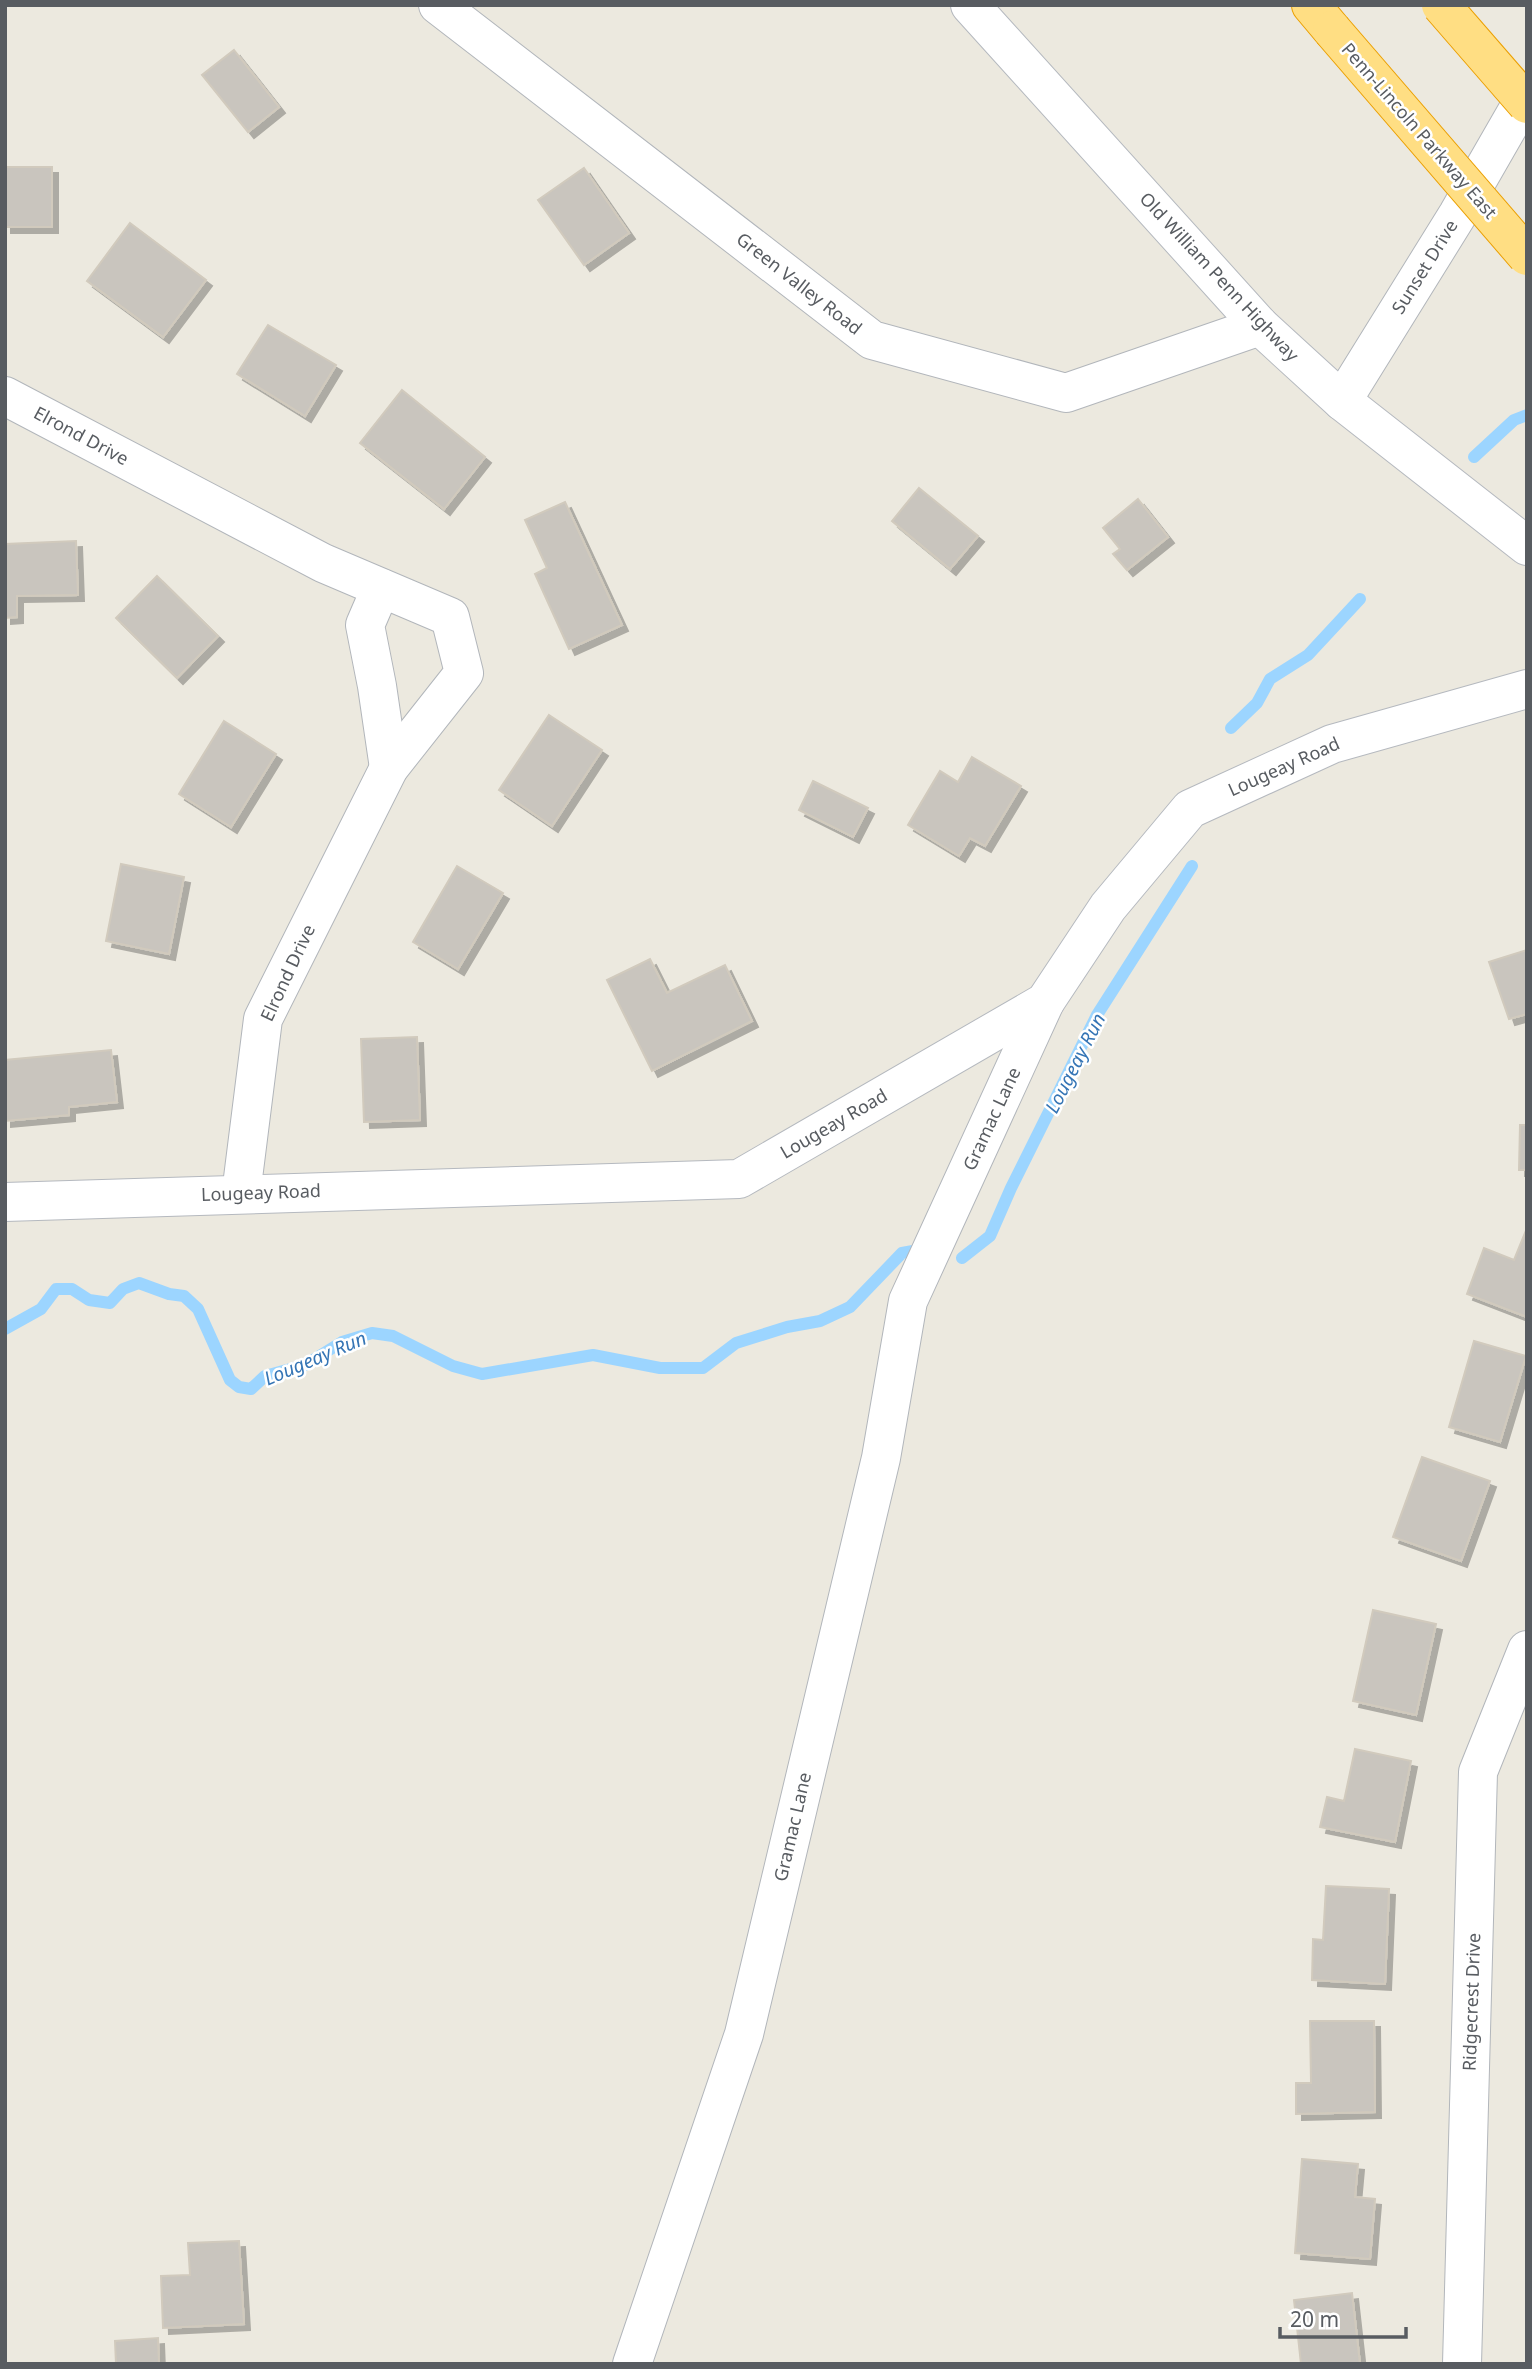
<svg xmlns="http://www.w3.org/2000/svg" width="1532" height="2369" viewBox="0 0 1532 2369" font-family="'Noto Sans',sans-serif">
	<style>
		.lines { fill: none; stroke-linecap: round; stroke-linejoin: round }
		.stream { stroke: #9cd5ff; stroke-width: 12 }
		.building { fill: #c9c5be; stroke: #d1cabd; stroke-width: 2; filter: url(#shadow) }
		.street-casing { stroke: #b2b6bb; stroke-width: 40 }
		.secondary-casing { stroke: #b5b9bf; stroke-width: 40 }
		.highway-casing { stroke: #eb9f00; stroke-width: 40 }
		.street { stroke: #fff; stroke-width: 38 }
		.secondary { stroke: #fff; stroke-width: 38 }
		.highway { stroke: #ffde83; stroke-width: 38 }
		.highway-bridge-casing { stroke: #eb9f00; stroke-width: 40; stroke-linecap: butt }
		.highway-bridge { stroke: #ffde83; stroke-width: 38 }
		.labels { text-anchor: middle; stroke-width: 5; stroke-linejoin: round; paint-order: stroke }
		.street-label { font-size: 18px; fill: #585c61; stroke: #fff }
		.water-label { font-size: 19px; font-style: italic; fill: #3575b5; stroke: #fff }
	</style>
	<defs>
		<filter id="shadow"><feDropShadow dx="6" dy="6" stdDeviation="0" flood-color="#0004"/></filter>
	</defs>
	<rect width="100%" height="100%" fill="#ece9df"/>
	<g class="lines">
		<g class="stream">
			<path d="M1474 457 1514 420 1527 415"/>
			<path d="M1231 728 1257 703 1270 679 1308 655 1360 599"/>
			<path d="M962 1258 990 1236 1011 1188 1097 1015 1192 866"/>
			<path d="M5 1329 41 1309 56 1289H72L89 1300 110 1303 123 1289 139 1283 169 1294 184 1296 198 1309 230 1380 239 1387 251 1389 265 1376 305 1365 342 1342 372 1333 393 1336 453 1366 482 1374 593 1355 660 1368H703L736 1343 787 1327 820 1321 850 1307 902 1253 913 1251"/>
		</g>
	</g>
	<g class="building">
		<path d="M234 50 279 107 248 132 202 75Z"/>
		<rect x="5" y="167" width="47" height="60"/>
		<path d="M584 168 629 233 584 265 538 200Z"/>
		<path d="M130 223 206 280 163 337 87 281Z"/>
		<path d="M268 325 336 365 305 416 237 374Z"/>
		<path d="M402 390 485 457 444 509 360 443Z"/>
		<path d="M919 488 978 536 950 569 892 521Z"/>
		<path d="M1138 499 1168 537 1127 570 1113 554 1120 549 1103 528Z"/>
		<path d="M565 502 622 625 569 649 535 574 547 568 525 520Z"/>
		<path d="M76 541 78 595 17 596V617L5 618V544Z"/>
		<path d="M157 576 218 636 177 678 116 618Z"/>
		<path d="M549 715 602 750 552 826 499 790Z"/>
		<path d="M224 721 276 754 231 827 179 794Z"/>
		<path d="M972 757 1021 786 985 846 970 838 959 856 908 825 940 771 958 782Z"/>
		<path d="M813 781 868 808 853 837 799 810Z"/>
		<path d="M121 864 184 877 169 954 106 941Z"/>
		<path d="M457 866 503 893 458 969 413 942Z"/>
		<path d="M1527 950V1014L1509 1019 1489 962Z"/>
		<path d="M650 959 667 993 725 965 752 1021 652 1071 607 980Z"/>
		<path d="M417 1037 420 1120 364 1122 361 1039Z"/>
		<path d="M111 1050 117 1102 69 1107V1115L5 1121V1060Z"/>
		<path d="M1520 1125H1527V1170H1519Z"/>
		<path d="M1527 1228V1317L1467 1294 1484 1248 1514 1260Z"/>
		<path d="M1474 1341 1526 1356 1500 1442 1449 1427Z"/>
		<path d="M1422 1457 1490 1481 1461 1561 1393 1537Z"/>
		<path d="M1373 1610 1436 1624 1416 1715 1353 1701Z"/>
		<path d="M1355 1749 1411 1761 1395 1842 1320 1827 1327 1797 1344 1801Z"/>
		<path d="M1326 1886 1389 1889 1385 1984 1312 1980 1313 1939 1323 1940Z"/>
		<path d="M1310 2021H1374L1375 2112 1296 2114V2083H1311Z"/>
		<path d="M1302 2159 1358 2164 1355 2197 1375 2199 1370 2259 1295 2253Z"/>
		<path d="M239 2241 244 2324 163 2328 161 2276 190 2275 188 2243Z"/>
		<path d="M1352 2293 1360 2364H1301L1294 2300Z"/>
		<path d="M158 2338 159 2364H116L115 2341Z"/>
	</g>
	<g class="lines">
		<g class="street-casing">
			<g id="street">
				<path d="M438 5 872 340 1066 393 1260 326"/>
				<path d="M5 396 323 563 450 617 464 673 389 768 263 1019 241 1194"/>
				<path d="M1342 401 1458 214 1527 94"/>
				<path d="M381 588 365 625 377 686 389 768"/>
				<path d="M632 2364 744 2034 881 1458 908 1301 1045 1002"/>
				<path d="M1462 2364 1478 1772 1527 1650"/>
			</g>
		</g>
		<g class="secondary-casing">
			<g id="secondary">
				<path d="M970 5 1260 326 1342 401 1527 546"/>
				<path d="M5 1202 739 1179 1045 1002 1108 907 1190 809 1332 744 1527 689"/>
			</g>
		</g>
		<g class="highway-casing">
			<path id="highway" d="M1311 5 1332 30"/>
		</g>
		<use href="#street" class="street"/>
		<use href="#secondary" class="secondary"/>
		<use href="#highway" class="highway"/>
		<g class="highway-bridge-casing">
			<g id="highway-bridge">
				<path d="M1441 5 1527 104"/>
				<path d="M1332 30 1527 256"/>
			</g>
		</g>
		<use href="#highway-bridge" class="highway-bridge"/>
	</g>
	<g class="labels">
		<g class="street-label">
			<text transform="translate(1419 131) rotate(49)" y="6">Penn-Lincoln Parkway East</text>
			<text transform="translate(1425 267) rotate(-58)" y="6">Sunset Drive</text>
			<text transform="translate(1219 277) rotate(47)" y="6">Old William Penn Highway</text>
			<text transform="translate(799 284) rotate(38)" y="6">Green Valley Road</text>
			<text transform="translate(81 436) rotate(28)" y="6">Elrond Drive</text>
			<text transform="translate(1284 767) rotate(-24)" y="6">Lougeay Road</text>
			<text transform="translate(288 973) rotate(-65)" y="6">Elrond Drive</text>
			<text transform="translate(992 1119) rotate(-65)" y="6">Gramac Lane</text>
			<text transform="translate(834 1124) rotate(-30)" y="6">Lougeay Road</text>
			<text transform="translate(261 1193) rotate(-2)" y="6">Lougeay Road</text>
			<text transform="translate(793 1827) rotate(-77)" y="6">Gramac Lane</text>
			<text transform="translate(1472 2002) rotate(-88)" y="6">Ridgecrest Drive</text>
		</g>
		<g class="water-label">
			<text transform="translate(1075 1063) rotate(-63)" y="7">Lougeay Run</text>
			<text transform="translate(315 1358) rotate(-23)" y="7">Lougeay Run</text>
		</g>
	</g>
	<rect width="1532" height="2369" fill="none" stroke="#585c61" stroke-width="14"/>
	<path d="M1280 2327v10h126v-10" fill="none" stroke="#585c61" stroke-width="3.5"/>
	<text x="1290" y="2327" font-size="21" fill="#585c61" stroke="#ffffff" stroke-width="5" paint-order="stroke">20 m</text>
</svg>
